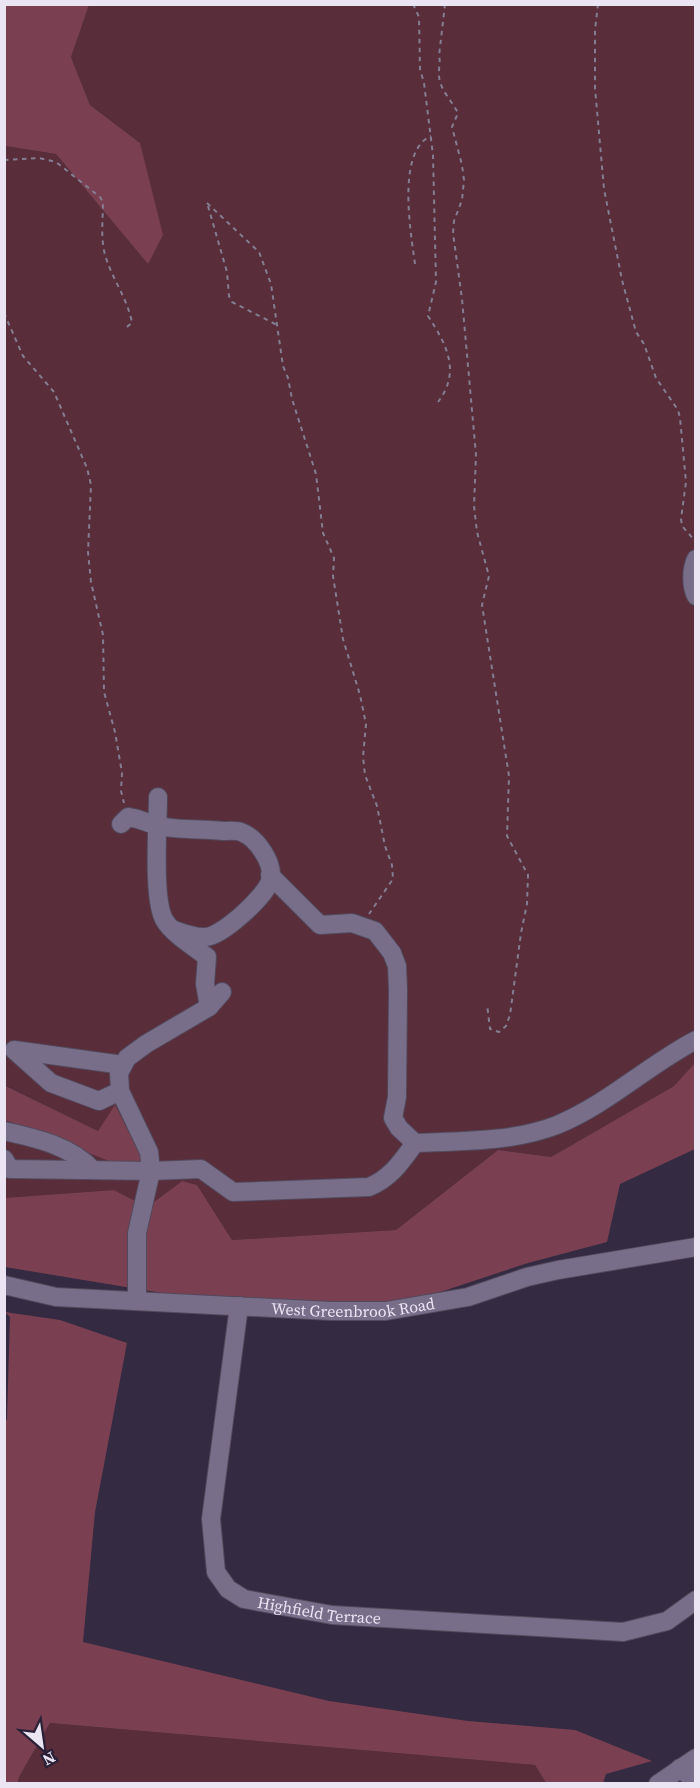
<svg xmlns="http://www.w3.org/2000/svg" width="700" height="1788" viewBox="0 0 700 1788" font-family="'Source Serif 4',serif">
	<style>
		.green { fill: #592d3a }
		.forest { fill: #7a4051 }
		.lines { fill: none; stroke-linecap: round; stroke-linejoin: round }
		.minor-casing { stroke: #52495c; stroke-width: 20 }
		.path { stroke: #857d91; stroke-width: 2; stroke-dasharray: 4.5 4.5; stroke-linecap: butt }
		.minor { stroke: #796e89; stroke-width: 18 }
		.labels { text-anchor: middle; stroke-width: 5; stroke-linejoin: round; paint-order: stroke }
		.street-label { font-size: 16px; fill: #eae4f3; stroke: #2a2037 }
	</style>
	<rect width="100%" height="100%" fill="#342a41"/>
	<g class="green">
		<path d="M89 5H695L696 1063 674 1086 551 1157 498 1150 396 1230 232 1240 197 1185 182 1181 154 1202 133 1200 114 1190 5 1198V1120L124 1167 115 1106 98 1131 5 1085 4 146 56 154 148 264 140 143 90 105 71 57Z"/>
		<path d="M50 1723 535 1765 546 1783 18 1784 19 1777Z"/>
	</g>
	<g class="forest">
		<path d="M4 5H89L71 57 90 105 140 143 163 235 148 264 56 154 5 146Z"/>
		<path d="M695 1063V1149L620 1184 607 1242 528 1263 392 1308 192 1298 5 1267 4 1198 114 1190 133 1200 154 1202 182 1181 197 1185 232 1240 396 1230 498 1150 551 1157 674 1086Z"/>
		<path d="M4 1085 98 1131 115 1105 143 1160 124 1167 5 1120Z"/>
		<path d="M5 1312 60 1320 127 1343 95 1512 83 1642 329 1701 468 1721 575 1730 652 1761 606 1774 603 1783H546L535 1765 50 1723 19 1777 18 1783H5L4 1424 7 1419 10 1317Z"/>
	</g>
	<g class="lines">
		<g class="minor-casing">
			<g id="minor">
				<path d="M696 559C691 570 691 586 696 596"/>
				<path d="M158 797C158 823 152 902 165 921 173 934 194 947 207 957L205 984 209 1007"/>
				<path d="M121 824 128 817C143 819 146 823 158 826 177 830 203 829 223 831 228 831 236 830 241 832 257 838 275 864 270 881 265 897 222 936 206 937 195 938 185 934 174 930"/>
				<path d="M120 1091 99 1101 51 1083 14 1050 123 1065"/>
				<path d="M4 1131C36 1138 71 1146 93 1170"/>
				<path d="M415 1143C462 1141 514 1142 557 1125 608 1104 648 1065 696 1040"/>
				<path d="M4 1159 10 1169 151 1171 201 1169 233 1192 369 1187C391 1178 402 1161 415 1143L399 1128 393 1118 397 1097 398 990 397 966 392 953 375 931 352 923 320 925 270 875"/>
				<path id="s1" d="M4 1285 56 1297 331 1311H386L468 1297 527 1277 558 1270 696 1247"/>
				<path d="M137 1300V1233L151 1171 149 1152 120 1091 119 1073 127 1058 146 1044 209 1007 222 992"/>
				<path id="s2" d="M239 1306 211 1519 216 1572 228 1589 244 1599 332 1615 623 1632 667 1621 696 1600"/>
				<path d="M680 1768 696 1782"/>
				<path d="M658 1784 696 1758"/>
			</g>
		</g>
		<g class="path">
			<path d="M413 4 419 17 420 69 424 83 433 155 436 282 428 316C447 345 461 372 438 402"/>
			<path d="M445 4 439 56C441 64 438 69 439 76 440 90 452 101 458 113L452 127 462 165 464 180 462 200 454 221 453 233 462 299 476 455 474 506 477 532 489 576 482 605 509 776 507 836 528 875 527 904 521 933 510 1015 506 1026 499 1032 490 1029 487 1004"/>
			<path d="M598 4 595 30V88L604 189 622 280 636 332 644 344 656 378 678 410 680 418 686 482 681 519 682 526 696 542"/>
			<path d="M4 160 39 158 56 162 100 197 103 202C103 220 100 240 106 258 113 280 128 300 132 323L124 329"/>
			<path d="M207 203 259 252 271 284 283 366 288 378 292 399 316 474 323 533 334 558 333 576 343 639 360 695 366 724 363 757 365 775 377 806 385 846 392 865 393 879 369 914"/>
			<path d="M208 206 227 272 229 296 232 302 277 325"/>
			<path d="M415 264C411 234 396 151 431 136"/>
			<path d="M4 313 23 356 54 392 87 468 91 485 88 552 91 582 103 635 104 692 115 732 122 773 121 791 124 803"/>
		</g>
		<use href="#minor" class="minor"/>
	</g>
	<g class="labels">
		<g class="street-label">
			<text dy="6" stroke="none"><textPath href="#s1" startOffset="351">West Greenbrook Road</textPath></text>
			<text dy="6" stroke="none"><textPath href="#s2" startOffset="384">Highfield Terrace</textPath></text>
		</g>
	</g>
	<rect width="700" height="1788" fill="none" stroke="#eae4f3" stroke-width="12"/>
	<g transform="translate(42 1746) rotate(151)" stroke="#2a2037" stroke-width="4.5" paint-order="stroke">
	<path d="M0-4.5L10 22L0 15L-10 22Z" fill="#eae4f3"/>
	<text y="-9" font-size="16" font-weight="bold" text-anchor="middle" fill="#eae4f3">N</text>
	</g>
</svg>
